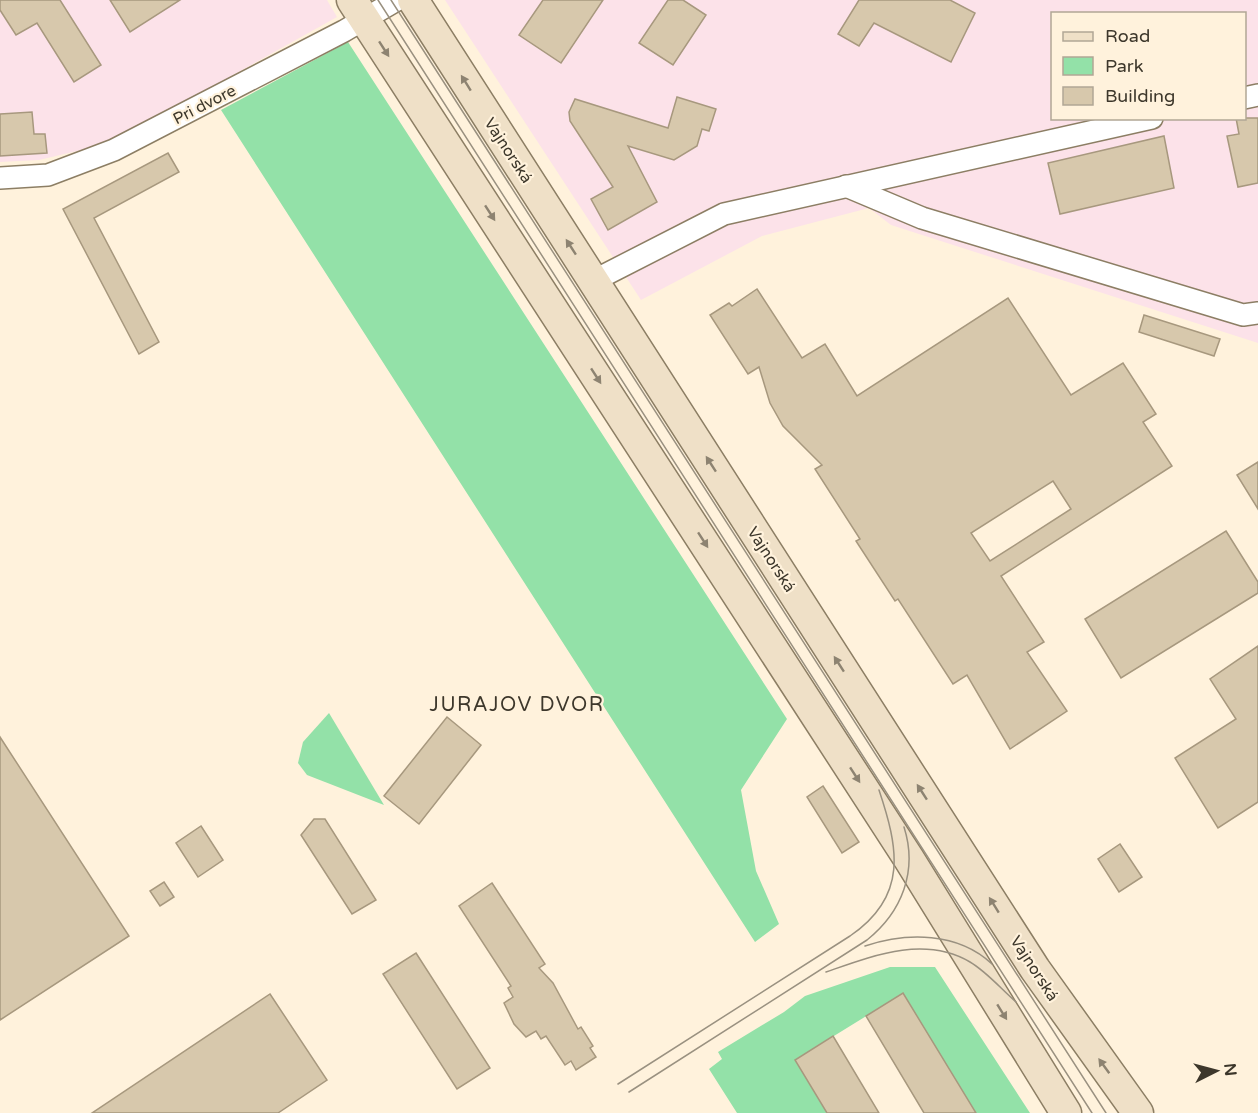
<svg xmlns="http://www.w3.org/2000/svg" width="1258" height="1113" viewBox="0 0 1258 1113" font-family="'Varela Round',sans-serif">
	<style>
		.industrial { fill: #fce2e9; fill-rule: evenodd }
		.green { fill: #93e1a8 }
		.building { fill: #d7c8ac; stroke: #a7987e; stroke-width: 1.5; fill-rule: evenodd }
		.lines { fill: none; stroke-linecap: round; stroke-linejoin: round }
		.minor-casing { stroke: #8c7e64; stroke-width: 24 }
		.secondary-casing { stroke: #8c7e64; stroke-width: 33 }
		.minor { stroke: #fff; stroke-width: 21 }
		.secondary { stroke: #efe0c7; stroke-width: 30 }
		.tram { stroke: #9a9180; stroke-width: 1.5 }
		.oneway { fill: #8d8371 }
		.labels { text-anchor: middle; stroke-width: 4.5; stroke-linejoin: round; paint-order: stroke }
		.street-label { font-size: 16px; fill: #3d372b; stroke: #fff2dc }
		.quarter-label { font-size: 20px; letter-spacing: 1.5px; fill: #3d372b; stroke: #fff2dc }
	</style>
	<rect width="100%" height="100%" fill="#fff2dc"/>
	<g class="industrial">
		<path d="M0 0H327L337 17 111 143 39 160 0 162Z"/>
		<path d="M445 0H1258V343L891 225 869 208 762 236 641 300ZM1052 14H1244V118H1052Z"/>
	</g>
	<g class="green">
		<path d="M348 42 787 719 741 790 756 871 779 924 755 942 221 110Z"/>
		<path d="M329 713 384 805 307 775 298 763 303 742Z"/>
		<path d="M890 967H935L1030 1113H976L902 994 795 1060 827 1113H737L709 1069 722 1059 718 1052 784 1012 805 996Z"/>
	</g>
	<g class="building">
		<path d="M0 0H60L101 65 74 82 37 23 16 35 0 10Z"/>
		<path d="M110 0H180L130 32Z"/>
		<path d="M543 0H603L561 63 519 35Z"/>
		<path d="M668 0H683L706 15 673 65 639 43Z"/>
		<path d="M859 0H950L975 13 951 62 874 23 859 46 838 34Z"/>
		<path d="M677 97 716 109 709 131 702 129 697 146 674 160 628 146 657 202 608 230 591 199 613 187 570 121 569 112 575 99 668 128Z"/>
		<path d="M32 112 34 134H45L47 153 0 156V114Z"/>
		<path d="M1236 118H1258V183L1238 187 1227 136 1239 134Z"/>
		<path d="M1164 136 1174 188 1060 214 1048 163Z"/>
		<path d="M168 153 179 172 94 218 159 342 139 354 63 209Z"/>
		<path d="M757 289 802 358 825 344 857 396 1008 298 1071 395 1123 363 1156 414 1143 422 1172 466 1001 576 1044 642 1027 652 1067 711 1010 749 967 675 953 684 898 599 895 601 856 541 860 539 815 469 822 465 783 426 770 403 759 367 748 374 710 315 729 303 732 306ZM1053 481 1071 509 990 561 971 533Z"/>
		<path d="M1144 315 1220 339 1214 356 1139 332Z"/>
		<path d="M1258 462V509L1237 475Z"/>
		<path d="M1226 531 1258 582V593L1121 678 1085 619Z"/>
		<path d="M1258 646V802L1218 828 1175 758 1236 719 1210 679Z"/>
		<path d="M447 717 481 745 419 824 384 796Z"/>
		<path d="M0 737 129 936 0 1020Z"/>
		<path d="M823 786 859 842 842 853 807 797Z"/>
		<path d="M314 819H325L376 900 352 914 301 835Z"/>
		<path d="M201 826 223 860 198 877 176 843Z"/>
		<path d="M1120 844 1142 877 1119 892 1098 859Z"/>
		<path d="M164 882 174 897 160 906 150 891Z"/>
		<path d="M492 883 545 964 539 968 553 983 578 1029 581 1027 593 1046 590 1048 596 1057 576 1070 571 1061 565 1065 546 1036 541 1039 536 1031 526 1037 514 1024 504 1003 513 997 508 988 511 986 459 906Z"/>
		<path d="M416 953 490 1068 457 1089 383 974Z"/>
		<path d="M903 993 976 1113H924L866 1016Z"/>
		<path d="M270 994 327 1080 278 1113H92Z"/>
		<path d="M833 1036 879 1113H827L795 1060Z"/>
	</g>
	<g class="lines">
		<g class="minor-casing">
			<g id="minor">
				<path d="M1244 98 1258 95"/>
				<path d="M0 178 48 175 114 150 344 31 397 0"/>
				<path d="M846 186 922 218 1243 315 1258 313"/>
				<path d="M593 281 724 214 1152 118"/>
			</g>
		</g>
		<g class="secondary-casing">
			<g id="secondary">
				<path d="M352 0 909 859 1066 1113"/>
				<path d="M413 0 1035 969 1138 1113"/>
			</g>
		</g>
		<use href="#minor" class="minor"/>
		<use href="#secondary" class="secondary"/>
		<g class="tram">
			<path d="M378 0 1092 1113"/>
			<path d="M391 0 1106 1113"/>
			<path d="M865 946C907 932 958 932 992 964"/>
			<path d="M826 972C872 956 924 935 970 962 987 972 1001 989 1016 1002"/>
			<path d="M618 1084 850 936C909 896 898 847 879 790"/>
			<path d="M629 1092 867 940C902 912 918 871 904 827"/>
		</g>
	</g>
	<defs><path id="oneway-solid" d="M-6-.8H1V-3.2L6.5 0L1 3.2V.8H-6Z" transform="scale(1.5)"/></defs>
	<g class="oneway">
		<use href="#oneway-solid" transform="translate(384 49) rotate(57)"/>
		<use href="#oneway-solid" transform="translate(466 83) rotate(-122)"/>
		<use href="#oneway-solid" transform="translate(490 213) rotate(57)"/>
		<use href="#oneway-solid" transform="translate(571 247) rotate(-123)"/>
		<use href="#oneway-solid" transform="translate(596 376) rotate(57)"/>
		<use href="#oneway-solid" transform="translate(711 464) rotate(-123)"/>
		<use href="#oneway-solid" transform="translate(703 540) rotate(57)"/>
		<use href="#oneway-solid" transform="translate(839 664) rotate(-123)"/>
		<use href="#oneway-solid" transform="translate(855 775) rotate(57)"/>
		<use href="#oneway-solid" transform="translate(922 792) rotate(-123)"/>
		<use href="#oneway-solid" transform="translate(994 905) rotate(-122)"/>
		<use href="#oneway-solid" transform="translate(1002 1012) rotate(58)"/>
		<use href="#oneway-solid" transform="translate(1104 1066) rotate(-126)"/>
	</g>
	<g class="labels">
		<g class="street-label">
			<text transform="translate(204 104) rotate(-27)" y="6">Pri dvore</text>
			<text transform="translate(509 150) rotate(57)" y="6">Vajnorská</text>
			<text transform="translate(772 559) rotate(57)" y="6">Vajnorská</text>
			<text transform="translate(1035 968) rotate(57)" y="6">Vajnorská</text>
		</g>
		<g class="quarter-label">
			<text x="517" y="711">JURAJOV DVOR</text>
		</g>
	</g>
	<rect x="1051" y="12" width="195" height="108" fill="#fff2dc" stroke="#b1a795" stroke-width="1.5"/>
	<rect x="1063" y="32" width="30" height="9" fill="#efe0c7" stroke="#b1a795" stroke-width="1.5"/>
	<text x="1105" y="42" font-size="18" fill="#3d372b">Road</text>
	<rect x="1063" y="57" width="30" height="18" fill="#93e1a8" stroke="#b1a795" stroke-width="1.5"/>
	<text x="1105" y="72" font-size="18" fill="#3d372b">Park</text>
	<rect x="1063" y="87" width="30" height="18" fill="#d7c8ac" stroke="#b1a795" stroke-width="1.5"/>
	<text x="1105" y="102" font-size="18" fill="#3d372b">Building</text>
	<g transform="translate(1216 1071) rotate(84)" stroke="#fff2dc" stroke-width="4.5" paint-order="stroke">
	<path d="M0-4.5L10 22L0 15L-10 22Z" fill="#3d372b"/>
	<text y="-9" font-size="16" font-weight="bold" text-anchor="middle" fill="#3d372b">N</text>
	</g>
</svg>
